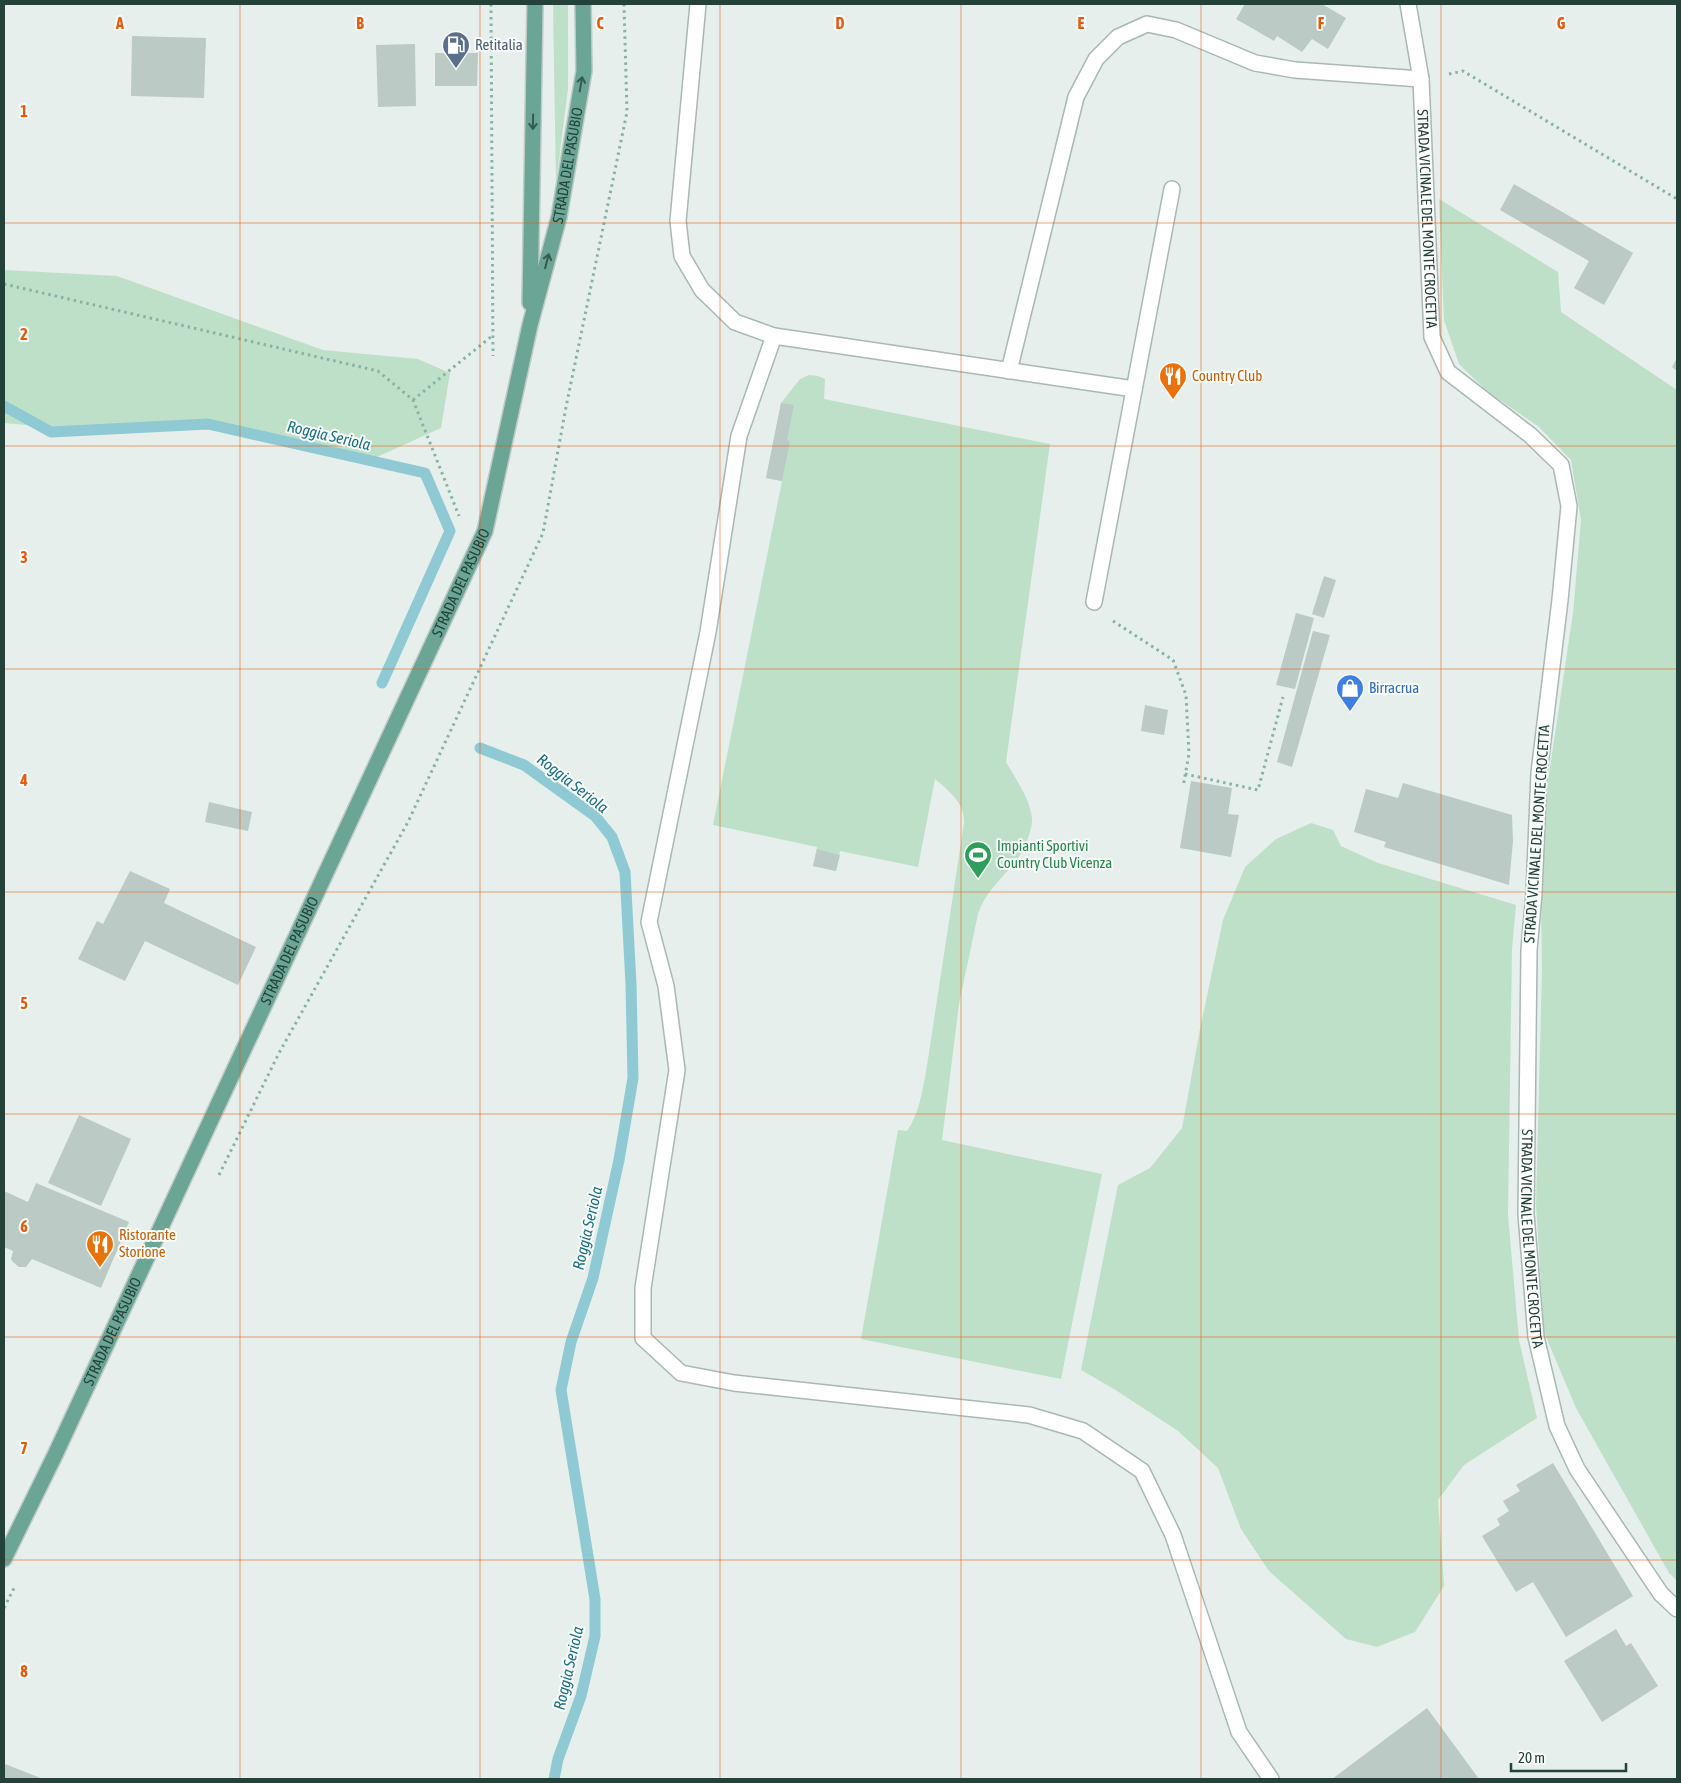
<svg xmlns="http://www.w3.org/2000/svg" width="1681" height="1783" viewBox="0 0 1681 1783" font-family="'Asap Condensed',sans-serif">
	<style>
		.green { fill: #bfe0c8 }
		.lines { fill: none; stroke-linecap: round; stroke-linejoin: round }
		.stream { stroke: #8ec9d4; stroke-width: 11 }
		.building { fill: #bbcac4 }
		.lane-casing { stroke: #a8b8b2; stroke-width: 18 }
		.street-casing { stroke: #a8b8b2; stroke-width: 18 }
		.primary-casing { stroke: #c2cac8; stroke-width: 18 }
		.path { stroke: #86b3a5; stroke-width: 3; stroke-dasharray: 2.5 4; stroke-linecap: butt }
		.lane { stroke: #fff; stroke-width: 15 }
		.street { stroke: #fff; stroke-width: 15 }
		.primary { stroke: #6aa596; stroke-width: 15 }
		.oneway { stroke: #365b51 }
		.grid { fill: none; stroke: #e8590c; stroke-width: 1; stroke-opacity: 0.55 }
		.labels { text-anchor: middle; stroke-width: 4; stroke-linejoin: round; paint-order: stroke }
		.service-label { font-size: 15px; fill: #4e5e75; stroke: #f7fbf9; text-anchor: start }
		.street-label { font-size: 15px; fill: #24423a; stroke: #f7fbf9 }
		.food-label { font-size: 15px; fill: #c56008; stroke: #f7fbf9; text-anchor: start }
		.shop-label { font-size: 15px; fill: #366cbe; stroke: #f7fbf9; text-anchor: start }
		.leisure-label { font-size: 15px; fill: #27864d; stroke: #f7fbf9; text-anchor: start }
		.water-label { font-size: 16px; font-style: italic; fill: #1c6f80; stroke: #f7fbf9 }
		.grid-label { font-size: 16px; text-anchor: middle; font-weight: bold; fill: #e8590c; stroke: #f7fbf9; stroke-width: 4; stroke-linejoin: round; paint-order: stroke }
	</style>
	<rect width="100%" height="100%" fill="#e6efeb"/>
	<g class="green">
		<path d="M553 4H568V89L556 182Z"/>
		<path d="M1439 199 1558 272 1561 312 1677 390V1581L1669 1573 1576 1408 1544 1332 1536 1205 1542 969 1541 894 1548 781 1573 613 1581 520 1571 460 1539 427 1487 391 1459 364 1444 320Z"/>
		<path d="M4 270 117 276 323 350 418 359 450 373 441 428 366 462 218 427 114 429 37 426 4 423Z"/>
		<path d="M809 375 818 376 825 379 824 399 1050 444 1006 762C1015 778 1030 798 1032 818 1033 832 1021 857 1011 867 998 882 984 895 978 914L959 1004 942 1140 1102 1174 1061 1379 861 1339 898 1130 907 1131C919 1114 922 1092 926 1072L964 823C965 803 949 791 935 779L918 867 840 851 836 871 813 866 817 847 713 825 782 481 766 478 781 403 800 379Z"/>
		<path d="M1311 823 1333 830 1341 846 1378 863 1516 905 1512 949 1508 1215 1519 1340 1537 1418 1464 1465 1438 1500 1444 1586 1415 1632 1377 1647 1346 1639 1269 1571 1241 1529 1218 1468 1178 1431 1114 1389 1081 1370 1118 1185 1150 1168 1182 1128 1200 1029 1223 920 1245 867 1276 839Z"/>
	</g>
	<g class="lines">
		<g class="stream">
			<path d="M4 406 51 432 208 424 425 473 450 531 382 683"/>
			<path d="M480 748 524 765 595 816 612 837 625 872 631 984 633 1078 619 1160 593 1278 571 1342 561 1390 595 1599V1636L581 1696 558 1759 554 1779"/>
		</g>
	</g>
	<g class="building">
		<path d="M1245 4H1322L1346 18 1328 49 1312 39 1302 52 1277 36 1274 41 1236 19Z"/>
		<path d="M132 36 206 38 204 98 131 96Z"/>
		<path d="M415 44 416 106 378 107 376 45Z"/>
		<path d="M435 53H478L477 86H435Z"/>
		<path d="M1514 184 1633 253 1604 305 1574 288 1589 261 1500 210Z"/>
		<path d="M1677 358V371L1672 367Z"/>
		<path d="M781 403 794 405 787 440 790 441 782 481 766 478Z"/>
		<path d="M1324 576 1336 580 1324 618 1312 614Z"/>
		<path d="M1296 613 1314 618 1295 689 1276 685Z"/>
		<path d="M1313 631 1330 635 1292 767 1277 762Z"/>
		<path d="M1145 705 1168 710 1164 735 1141 731Z"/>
		<path d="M1191 781 1232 788 1228 814 1239 815 1231 857 1180 848Z"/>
		<path d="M1403 783 1512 815 1513 841 1509 885 1384 847 1386 842 1354 832 1366 789 1398 798Z"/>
		<path d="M209 802 252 812 248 831 205 822Z"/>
		<path d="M817 849 840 855 836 871 813 866Z"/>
		<path d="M130 871 170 889 164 903 256 947 238 985 145 941 125 981 78 959 97 921 103 924Z"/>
		<path d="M79 1115 131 1139 101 1206 48 1183Z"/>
		<path d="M36 1183 129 1222 101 1288 32 1259 26 1267H19L13 1262 11 1259 13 1251 4 1247V1191L28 1202Z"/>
		<path d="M1553 1463 1633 1596 1566 1637 1533 1582 1516 1592 1482 1536 1500 1525 1497 1519 1509 1511 1503 1501 1520 1491 1516 1485Z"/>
		<path d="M1616 1629 1626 1646 1631 1643 1658 1686 1602 1722 1564 1661Z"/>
		<path d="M1427 1708 1479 1779H1332Z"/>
		<path d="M5 1764 43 1779H4Z"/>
	</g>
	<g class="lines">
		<g class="lane-casing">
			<g id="lane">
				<path d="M698 4 678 221 682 256 702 290 735 322 774 336 1134 389"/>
				<path d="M774 336 739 436 708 632 649 922 666 986 677 1070 643 1288V1338L681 1373 734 1383 1029 1415 1083 1431 1142 1471 1173 1535 1239 1732 1271 1779"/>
				<path d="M1009 371 1076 97 1096 59 1118 37 1147 24 1176 30 1255 63 1295 70 1421 79"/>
				<path d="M1094 602 1172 189"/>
			</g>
		</g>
		<g class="street-casing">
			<g id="street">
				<path id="s1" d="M1408 4 1421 79 1432 337 1448 372 1530 435 1561 465 1569 506 1560 600 1539 773 1534 893 1529 950 1526 1214 1536 1337 1557 1426 1577 1469 1661 1594 1677 1609"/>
			</g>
		</g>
		<g class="primary-casing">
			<g id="primary">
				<path d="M530 303 535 4"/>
				<path id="s2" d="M4 1559 55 1455 485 531 530 325 559 217 584 71 583 4"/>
			</g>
		</g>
		<g class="path">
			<path d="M491 4 493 356"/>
			<path d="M1449 74 1463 71 1677 199"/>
			<path d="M4 284 378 371 413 400 459 516"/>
			<path d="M413 400 492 336"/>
			<path d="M1113 621 1173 660 1186 695 1189 754 1183 787"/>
			<path d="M1185 774 1258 790 1283 697"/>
			<path d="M219 1175 279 1053 408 822 543 533 566 407 627 112 624 4"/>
			<path d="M4 1608 15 1586"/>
		</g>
		<use href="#lane" class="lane"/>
		<use href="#street" class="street"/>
		<use href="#primary" class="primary"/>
	</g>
	<defs><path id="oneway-shaft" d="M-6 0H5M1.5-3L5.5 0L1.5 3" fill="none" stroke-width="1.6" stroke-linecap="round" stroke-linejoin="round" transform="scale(1.25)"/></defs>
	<g class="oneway">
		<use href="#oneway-shaft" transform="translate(581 84) rotate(-80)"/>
		<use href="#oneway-shaft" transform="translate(533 122) rotate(91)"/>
		<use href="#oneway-shaft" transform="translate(547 261) rotate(-75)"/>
	</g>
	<path class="grid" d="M240 4V1779M480 4V1779M720 4V1779M961 4V1779M1201 4V1779M1441 4V1779M4 223H1677M4 446H1677M4 669H1677M4 892H1677M4 1114H1677M4 1337H1677M4 1560H1677"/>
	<defs>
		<g id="fuel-pin" transform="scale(1.4375)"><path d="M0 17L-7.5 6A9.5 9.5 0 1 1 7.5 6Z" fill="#5c6f8a" stroke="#f7fbf9"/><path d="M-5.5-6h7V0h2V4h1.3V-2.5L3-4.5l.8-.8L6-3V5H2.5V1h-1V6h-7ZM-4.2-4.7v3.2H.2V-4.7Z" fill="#fff"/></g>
		<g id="restaurant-pin" transform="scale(1.4375)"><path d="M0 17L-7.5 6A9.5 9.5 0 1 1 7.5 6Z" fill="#e8710a" stroke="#f7fbf9"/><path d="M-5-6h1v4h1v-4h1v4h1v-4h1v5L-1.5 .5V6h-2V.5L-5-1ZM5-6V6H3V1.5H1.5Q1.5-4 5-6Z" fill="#fff"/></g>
		<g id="shop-pin" transform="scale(1.4375)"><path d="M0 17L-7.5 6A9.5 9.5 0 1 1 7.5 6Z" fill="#3f7fe0" stroke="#f7fbf9"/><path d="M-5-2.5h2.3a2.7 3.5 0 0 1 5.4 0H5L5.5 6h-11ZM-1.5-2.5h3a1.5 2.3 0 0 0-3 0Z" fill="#fff"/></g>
		<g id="stadium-pin" transform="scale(1.4375)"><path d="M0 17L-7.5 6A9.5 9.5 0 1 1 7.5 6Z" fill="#2e9e5b" stroke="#f7fbf9"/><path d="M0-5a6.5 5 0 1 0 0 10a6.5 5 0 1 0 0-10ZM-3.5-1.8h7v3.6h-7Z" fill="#fff"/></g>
	</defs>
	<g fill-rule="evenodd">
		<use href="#fuel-pin" x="456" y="45"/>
		<use href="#restaurant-pin" x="1173" y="376"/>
		<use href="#shop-pin" x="1350" y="688"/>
		<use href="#stadium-pin" x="978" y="855"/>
		<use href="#restaurant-pin" x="100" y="1244"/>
	</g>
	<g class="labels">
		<g class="service-label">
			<text x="475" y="50">Retitalia</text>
		</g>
		<g class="street-label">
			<text dy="5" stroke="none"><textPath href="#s2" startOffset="1510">STRADA DEL PASUBIO</textPath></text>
			<text dy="5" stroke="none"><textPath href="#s1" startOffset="216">STRADA VICINALE DEL MONTE CROCETTA</textPath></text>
			<text dy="5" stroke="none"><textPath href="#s2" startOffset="1078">STRADA DEL PASUBIO</textPath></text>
			<text transform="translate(1537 834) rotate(-86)" y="5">STRADA VICINALE DEL MONTE CROCETTA</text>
			<text dy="5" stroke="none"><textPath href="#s2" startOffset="672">STRADA DEL PASUBIO</textPath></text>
			<text dy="5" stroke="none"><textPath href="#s1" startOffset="1296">STRADA VICINALE DEL MONTE CROCETTA</textPath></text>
			<text dy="5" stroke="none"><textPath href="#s2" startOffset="252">STRADA DEL PASUBIO</textPath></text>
		</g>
		<g class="food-label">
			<text x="1192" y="381">Country Club</text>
			<text x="119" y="1240">Ristorante<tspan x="119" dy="17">Storione</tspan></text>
		</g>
		<g class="shop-label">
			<text x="1369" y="693">Birracrua</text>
		</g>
		<g class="leisure-label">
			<text x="997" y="851">Impianti Sportivi<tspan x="997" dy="17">Country Club Vicenza</tspan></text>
		</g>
		<g class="water-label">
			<text transform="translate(329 435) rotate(13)" y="6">Roggia Seriola</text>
			<text transform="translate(573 783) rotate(38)" y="6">Roggia Seriola</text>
			<text transform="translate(587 1228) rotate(-77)" y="6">Roggia Seriola</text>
			<text transform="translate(568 1668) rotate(-77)" y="6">Roggia Seriola</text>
		</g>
	</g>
	<g class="grid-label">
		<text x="120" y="29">A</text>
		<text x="360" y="29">B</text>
		<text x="600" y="29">C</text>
		<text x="840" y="29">D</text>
		<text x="1081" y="29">E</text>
		<text x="1321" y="29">F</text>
		<text x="1561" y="29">G</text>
		<text x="24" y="117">1</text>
		<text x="24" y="340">2</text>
		<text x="24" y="563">3</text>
		<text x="24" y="786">4</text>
		<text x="24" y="1009">5</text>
		<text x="24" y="1232">6</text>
		<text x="24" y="1454">7</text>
		<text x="24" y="1677">8</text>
	</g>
	<rect width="1681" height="1783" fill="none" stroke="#24423a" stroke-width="10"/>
	<path d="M1511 1763v8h115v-8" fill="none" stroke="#24423a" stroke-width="2.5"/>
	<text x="1518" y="1763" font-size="15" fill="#24423a" stroke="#f7fbf9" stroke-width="4" paint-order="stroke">20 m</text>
</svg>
